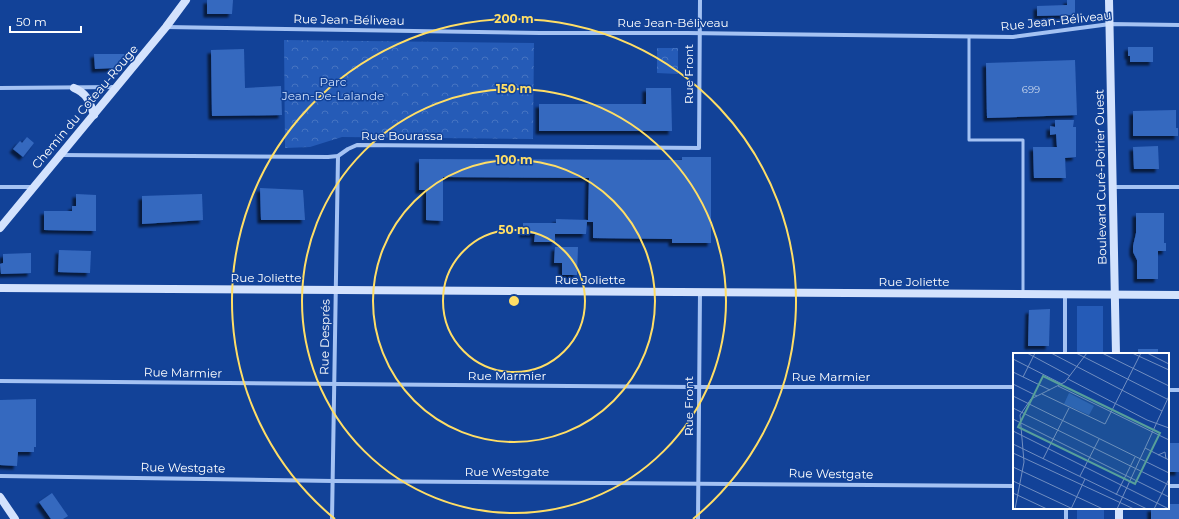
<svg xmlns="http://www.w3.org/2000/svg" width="1179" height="519" viewBox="0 0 1179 519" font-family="Montserrat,sans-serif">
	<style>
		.grass { fill: #255bb7 }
		.forest { fill: url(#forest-crowns) }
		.building { fill: #3669bf; filter: url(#shadow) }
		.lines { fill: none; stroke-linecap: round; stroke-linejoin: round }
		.lane { stroke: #a4c2f3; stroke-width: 3 }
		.street { stroke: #a4c2f3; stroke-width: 4 }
		.secondary { stroke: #d3e2fd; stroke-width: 8 }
		.ring { fill: none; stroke: #ffde66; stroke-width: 2 }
		.labels { text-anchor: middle; stroke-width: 3; stroke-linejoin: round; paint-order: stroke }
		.number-label { font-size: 10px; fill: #cddaef }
		.street-label { font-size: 12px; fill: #fff; stroke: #124298 }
		.park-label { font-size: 12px; fill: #ccdffd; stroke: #124298 }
		.inset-road { fill: none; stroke: #718ec1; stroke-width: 1 }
		.view { fill: #579f9a; fill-opacity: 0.15; stroke: #579f9a; stroke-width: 2 }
		.inset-edge { fill: none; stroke: #fff; stroke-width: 2 }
		.centre { fill: #ffde66; stroke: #124298; stroke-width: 2 }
		.ring-label { font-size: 12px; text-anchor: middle; font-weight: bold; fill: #ffde66; stroke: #124298; stroke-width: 3; stroke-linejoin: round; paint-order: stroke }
	</style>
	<defs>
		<pattern id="forest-crowns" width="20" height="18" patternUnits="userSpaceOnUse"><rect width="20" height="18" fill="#255bb7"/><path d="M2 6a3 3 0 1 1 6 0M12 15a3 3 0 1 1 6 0" fill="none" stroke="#4674c2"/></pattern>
		<filter id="shadow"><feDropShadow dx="-3.5" dy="3.5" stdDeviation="1" flood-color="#0009"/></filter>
	</defs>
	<rect width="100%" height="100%" fill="#124298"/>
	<g class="grass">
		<rect x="1077" y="306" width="26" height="48"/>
		<rect x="1077" y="508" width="27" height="11"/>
	</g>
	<g class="forest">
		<path d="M284 40 534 43 533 139 342 137 310 147 285 148Z"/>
		<path d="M657 48H678V74L657 73Z"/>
	</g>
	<g class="building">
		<path d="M207 0H233L232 14H207Z"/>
		<path d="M1067 0H1075V15L1037 16V6L1067 5Z"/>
		<path d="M1128 47H1153V62H1130V56H1128Z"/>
		<path d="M244 49 245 88 281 86 282 115 212 116 211 50Z"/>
		<path d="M94 54H125L113 68 95 69Z"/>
		<path d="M1075 60 1077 115 987 118 986 63Z"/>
		<path d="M646 88H671L672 131H539V104H646Z"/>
		<path d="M1176 110V128H1178V136H1133V111Z"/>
		<path d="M1055 120H1074L1073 127H1076V157L1065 158 1066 178H1034L1033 147H1057L1056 134 1050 135V126L1055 127Z"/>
		<path d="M27 137 34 143 23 157 13 149 20 141 22 143Z"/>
		<path d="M1158 146 1159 169H1134L1133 147Z"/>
		<path d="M682 157H711V243H672V239L593 238V222H587L586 234H555V242H534L535 234H523V223H556V219L588 220 589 178 443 177V221L426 220V190H419V159L682 160Z"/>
		<path d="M260 188 303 190 305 220H261Z"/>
		<path d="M76 194 96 195V231L44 230V211H72V206H76Z"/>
		<path d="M202 194 203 220 142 224V196Z"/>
		<path d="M1136 213H1164V243H1166V251H1158V279H1137V260L1133 252V246L1136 233Z"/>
		<path d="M555 247H578L577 275H562V263H554Z"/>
		<path d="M59 250 91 251 90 273 58 272Z"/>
		<path d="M31 253V273L1 274 0 264 3 263V254Z"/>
		<path d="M1050 309 1049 346H1028L1029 310Z"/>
		<rect x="1138" y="349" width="20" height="5"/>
		<path d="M36 399V447H34V452H18L17 466 0 465V400Z"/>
		<rect x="1168" y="443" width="11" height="29"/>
		<path d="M52 493 68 516 63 519H51L39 502Z"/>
		<path d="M1168 504H1179V519H1151V508H1168Z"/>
	</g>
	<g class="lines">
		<path class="lane" d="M969 37V140H1023V292"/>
		<g class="street">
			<path d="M166 27 540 33H688L1013 37 1110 24 1179 25"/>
			<path d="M0 88 116 87"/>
			<path d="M61 155 328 157 338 156 348 149 357 145 699 148 700 0"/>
			<path d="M0 187H34"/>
			<path d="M1113 187H1179"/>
			<path d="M1065 294V354"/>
			<path d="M0 381 691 387H1014"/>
			<path d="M1168 390H1179"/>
			<path d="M0 476 333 481 1014 486"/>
			<path d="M1168 486H1179"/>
			<path d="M1066 508V519"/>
			<path d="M332 519 338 156"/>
			<path d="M698 519 700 292"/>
		</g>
		<g class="secondary">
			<path d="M1109 0 1116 354"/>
			<path d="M74 88C87 93 90 102 94 115"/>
			<path d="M0 228 166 27 186 0"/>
			<path d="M0 288 1179 295"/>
			<path d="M0 497 15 519"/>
			<path d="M1119 508V519"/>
		</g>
	</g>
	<g class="ring">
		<circle cx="514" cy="301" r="71"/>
		<circle cx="514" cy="301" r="141"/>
		<circle cx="514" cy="301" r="212"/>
		<path d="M335 519A282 282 0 1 1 693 519"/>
	</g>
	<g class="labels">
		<g class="number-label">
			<text x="1031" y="93">699</text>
		</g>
		<g class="street-label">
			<text transform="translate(349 20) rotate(1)" y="4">Rue Jean-Béliveau</text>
			<text transform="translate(1056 21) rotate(-6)" y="4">Rue Jean-Béliveau</text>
			<text x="673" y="27">Rue Jean-Béliveau</text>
			<text transform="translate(689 74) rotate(-90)" y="4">Rue Front</text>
			<text transform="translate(85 107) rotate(-50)" y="4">Chemin du Coteau-Rouge</text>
			<text x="402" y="140">Rue Bourassa</text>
			<text transform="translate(1101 177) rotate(-91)" y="4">Boulevard Curé-Poirier Ouest</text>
			<text x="266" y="282">Rue Joliette</text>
			<text x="590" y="284">Rue Joliette</text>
			<text x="914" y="286">Rue Joliette</text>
			<text transform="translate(325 337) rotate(-89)" y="4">Rue Després</text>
			<text transform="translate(183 373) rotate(1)" y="4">Rue Marmier</text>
			<text x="507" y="380">Rue Marmier</text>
			<text x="831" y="381">Rue Marmier</text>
			<text transform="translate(689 406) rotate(-90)" y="4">Rue Front</text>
			<text transform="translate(183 468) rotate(1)" y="4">Rue Westgate</text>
			<text x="507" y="476">Rue Westgate</text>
			<text transform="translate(831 474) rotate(1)" y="4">Rue Westgate</text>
		</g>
		<g class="park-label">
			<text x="333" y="86">Parc<tspan x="333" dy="14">Jean-De-Lalande</tspan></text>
		</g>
	</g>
	<g transform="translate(1013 353)">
		<rect width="156" height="156" fill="#124298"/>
		<path d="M56 40 81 53 76 62 51 51Z" fill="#255bb7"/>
		<path class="inset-road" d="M14 0 57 23M38 0 149 58M63 0 154 46M89 0 156 33M119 0 156 17M134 0 156 11M0 6 49 31M0 19 37 37M10 24 22 0M55 26 134 67 156 75M0 31 24 43M45 33 156 87M29 41 92 71 128 0M0 43 156 120M0 55 156 132M0 66 156 144M0 78 156 156M0 91 134 156M132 95 156 107M0 100 121 156M145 102 152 99 153 106M30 106 56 55M0 114 90 156M67 123 86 86M0 128 60 156M0 140 34 156M103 142 122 104M2 156 11 109 7 62 18 46 52 29 74 0M58 156 72 126M104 156 156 43M141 156 156 126"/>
		<path class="view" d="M30 23 147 80 122 131 5 74Z"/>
		<rect width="156" height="156" class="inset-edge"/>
	</g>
	<circle cx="514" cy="301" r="6" class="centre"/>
	<g class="ring-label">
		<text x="514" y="23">200 m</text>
		<text x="514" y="93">150 m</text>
		<text x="514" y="164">100 m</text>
		<text x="514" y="234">50 m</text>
	</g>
	<path d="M10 26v6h71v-6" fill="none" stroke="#ffffff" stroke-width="2"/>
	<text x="16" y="26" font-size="12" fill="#ffffff" stroke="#124298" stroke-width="3" paint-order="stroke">50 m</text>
</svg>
